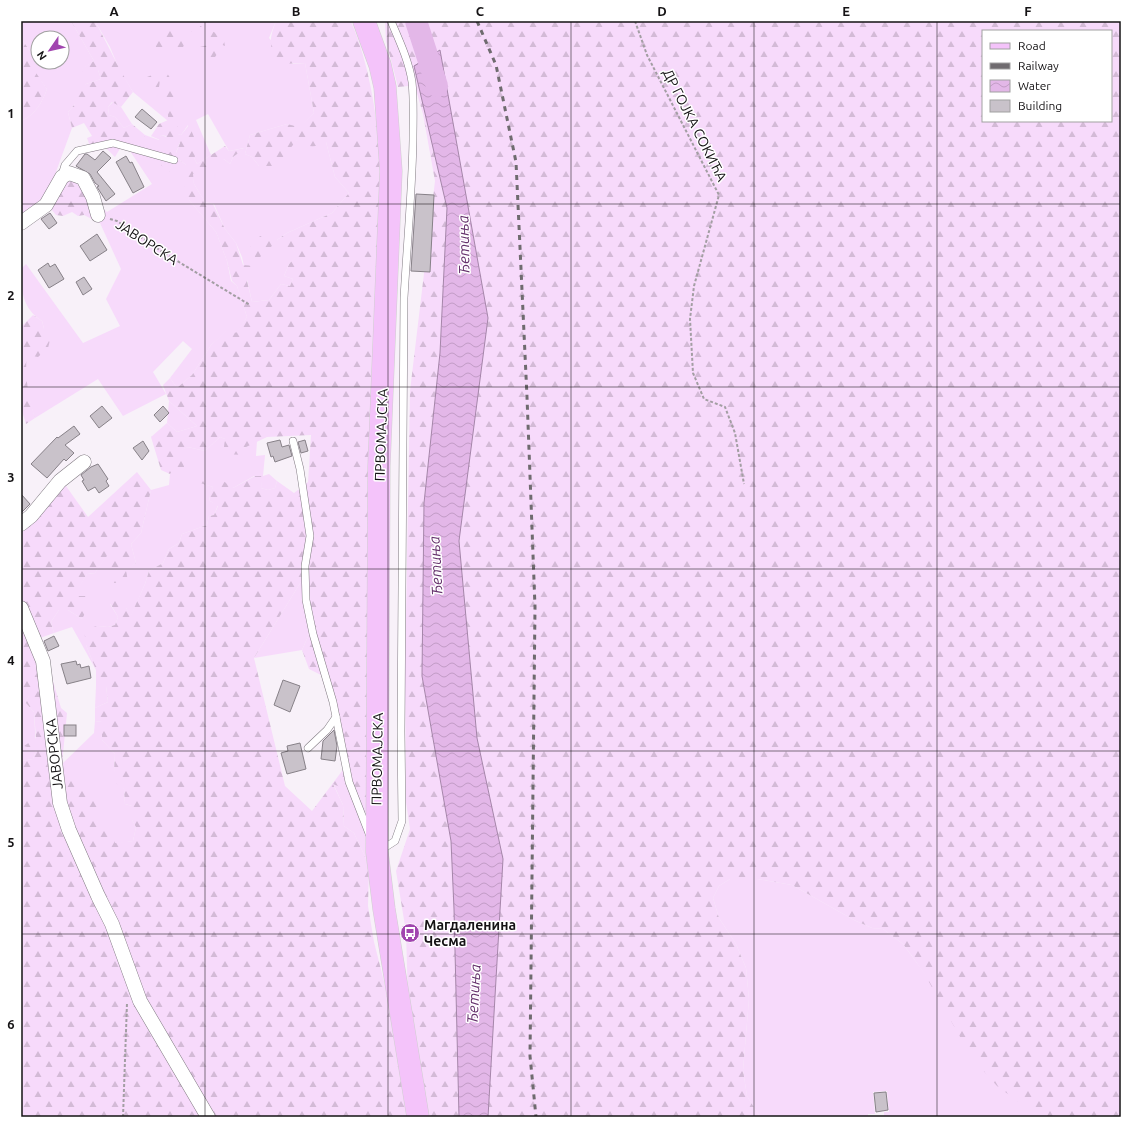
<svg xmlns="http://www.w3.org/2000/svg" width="1142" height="1138" viewBox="0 0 1142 1138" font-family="Ubuntu,sans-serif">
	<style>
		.grass { fill: #f7dafb; fill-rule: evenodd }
		.forest { fill: url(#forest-firs); fill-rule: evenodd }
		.water { fill: url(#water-waves); stroke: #a586a9 }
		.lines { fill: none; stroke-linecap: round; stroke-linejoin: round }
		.river { stroke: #e3b7e8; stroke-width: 22 }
		.building { fill: #c9c2ca; stroke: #878188 }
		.service-casing { stroke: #817b82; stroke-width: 8 }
		.minor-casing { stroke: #817b82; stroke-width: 15 }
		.primary-casing { stroke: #d0d0d0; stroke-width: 23 }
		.path { stroke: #a39ea3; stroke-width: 2; stroke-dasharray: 3 2; stroke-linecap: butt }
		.service { stroke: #fff; stroke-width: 7 }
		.minor { stroke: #fff; stroke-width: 14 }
		.primary { stroke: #f4c3fa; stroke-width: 22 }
		.rail { stroke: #6f6b6f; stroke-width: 3; stroke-dasharray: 5 5; stroke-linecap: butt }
		.grid { fill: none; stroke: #151315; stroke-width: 1; stroke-opacity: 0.55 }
		.labels { text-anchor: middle; stroke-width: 3; stroke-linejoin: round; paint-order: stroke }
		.street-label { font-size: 14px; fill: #151315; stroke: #fff }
		.poi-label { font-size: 14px; font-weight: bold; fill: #151315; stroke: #fff; text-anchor: start }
		.water-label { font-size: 15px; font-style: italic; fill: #65316c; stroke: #fff }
		.neatline { fill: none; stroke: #151315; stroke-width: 1.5 }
		.grid-label { font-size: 13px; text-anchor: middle; font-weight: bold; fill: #151315 }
	</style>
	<defs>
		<pattern id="forest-firs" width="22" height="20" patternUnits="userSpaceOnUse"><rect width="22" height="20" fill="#f7dafb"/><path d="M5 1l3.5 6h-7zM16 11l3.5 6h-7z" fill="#d3bad6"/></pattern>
		<pattern id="water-waves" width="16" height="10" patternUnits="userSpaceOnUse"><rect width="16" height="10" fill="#e3b7e8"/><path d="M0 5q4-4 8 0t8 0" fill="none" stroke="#c29cc6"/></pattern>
	</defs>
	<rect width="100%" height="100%" fill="#f8f1f9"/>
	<g class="grass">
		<path d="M21 21H71L94 61 82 69 98 70 101 79 86 84 75 104 68 112 72 128 53 180 51 204 21 224V121C35 115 42 103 47 89L31 67 32 54 21 38ZM38 38H62V62H38Z"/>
		<path d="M95 21H276L269 38 292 64 305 63 314 113 299 128 287 124 250 135 245 154 252 157 259 166 297 140 326 142 335 177 349 193 332 213 287 233 277 240 292 248 298 256 289 264 284 276 293 279 290 286 281 284 269 300 252 302 242 257 236 243 225 229 214 204 205 202 194 184 192 173 224 159 230 164 233 157 244 148 229 151 208 114 196 120 211 155 197 164 194 158 188 125 181 135 178 134V123L168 121 133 92 120 71 110 47Z"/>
		<path d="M113 102 121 107 132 124 124 128 115 117 109 115 108 107Z"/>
		<path d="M145 135 159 140 161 135 180 142 169 171 176 157 186 165 189 200 216 232 227 261 231 281 237 286 247 317 236 334 230 328 211 345 192 375 177 388 170 378 192 349 183 341 153 372 166 394 123 416 98 379 35 418C30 403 20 367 28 353 32 345 39 337 44 329L42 321C22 308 21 290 21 269L26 264 83 343 120 326 106 299 121 269 100 223 84 215 91 203 90 198 107 212 152 184 124 142 129 138 143 141Z"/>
		<path d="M169 401 197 426 177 432 167 423Z"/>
		<path d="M220 437 225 439 244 455V448L257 441 256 456 265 455 263 476 269 474 277 481 275 488 268 490 261 488 262 476H254L233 488 201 483 213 487 209 497 210 501 218 505 214 515 209 516 207 525 182 534 179 543 169 549 163 563 149 571 145 584 131 616 126 608 110 604 118 617 115 625 108 627 98 626 86 645 96 670 72 627 54 633 51 622 59 610H68L82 619 88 596H73L87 574 95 573 109 552 126 569 136 563 131 544 141 533 151 490 169 485 170 474 181 450 188 447 205 451Z"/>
		<path d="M307 572 309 634 302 650 254 658Z"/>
		<path d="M24 681 29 696 25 702 34 712 36 750 33 759 21 761V682Z"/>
		<path d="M96 686H106L108 702 95 708Z"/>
		<path d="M95 721 102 722V740L115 754 114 770 124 789 125 804 132 806V820L136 827 133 841 115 844 97 821 64 789 61 777 62 764 94 733Z"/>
		<path d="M333 783 359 795 364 812 370 814 369 865 354 833 344 826 343 805Z"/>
		<path d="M730 879H757L792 885 854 920 872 928 883 929 903 944 1015 1097 1039 1117H884V1112H889L887 1091 873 1092 875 1114H868V1117H760L747 1096 743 1070 749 999 746 968 736 944 719 918 713 898 719 886Z"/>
	</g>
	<g class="forest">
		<path d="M71 21H95C108 45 119 69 133 92L121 107 112 102 108 107 109 115 115 117 124 128 132 124 145 135 144 142 129 139 124 142 115 157 106 148 92 152 87 138 92 136 84 123 72 128 68 112 75 104 72 97 86 84 101 79 98 70 86 75 81 69 94 61Z"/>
		<path d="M276 21H351C369 64 376 110 380 156L370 814 364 812 359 795 333 784 343 805 344 826 354 833 369 865 368 906 374 942 388 997 408 1117H21V761L33 759 36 750 24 746 36 738 34 712 25 702 29 696 22 692 23 681 21 682V534L55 483 66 486 88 517 137 472 151 490 141 533 131 544 136 563 126 570 128 582 114 583 109 578V553L95 573 87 574 74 596H88L90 604 82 619 68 610H59L51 622 54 633 40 638 61 708 67 713 62 764 67 768 61 777 65 788 71 776 82 778 85 791 98 793 97 821 112 828 115 843 133 841 136 827 132 820V806L125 804 124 789 117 784 114 770 115 754 102 740V722L95 721V708L108 702 106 686H96V670L86 645 84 629 98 626 108 627 115 625 118 617 110 603 115 598H126V608L131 615 145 584 149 571 163 563 169 549 179 543 182 534 207 525 209 516 214 515 218 506 210 501 209 496 213 487 200 483 205 479 222 480 233 488 255 476H263L261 488 268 490 275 488 277 481 294 493 308 482 311 435 267 437 244 448 245 455 223 454 225 439 220 437 205 451 188 447 182 450 184 467 173 470 170 474 161 470 151 437 167 423 177 432 197 426 169 401 163 385 170 378 177 388 192 375 211 345 230 327 236 333 247 317 237 286 232 281 227 261 216 232 189 200 181 174 186 165 176 157 169 172 161 165 170 152 176 153 180 143 168 142 166 136 161 135 160 140 151 136 159 124 168 120V106L183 115 178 123V134L181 135 189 125 199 149 194 158 197 164 225 146 229 151 245 148 233 157 230 164 224 159 213 171 207 168 193 174 194 184 205 202 213 204 225 229 236 243 243 265 256 266 247 281 252 302 269 300 281 284 290 286 293 279 284 276 289 264 297 256 292 248 284 253 277 240 287 233 332 213 349 193 335 177 326 142C316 148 307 148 297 140L276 166H259L252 157 245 154 250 135 287 124 299 127 314 113 305 63 280 64C268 48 269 39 276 21ZM307 572 309 634 302 650 309 669 321 675 348 763 312 811 285 786 254 658Z"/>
		<path d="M385 21H1121V1115L1113 1117H1039L997 1086 972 1058 925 975 912 956 903 944 883 929 872 928 854 920 792 885 757 879H730L719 886 713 898 719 918 736 944 746 968 749 999 743 1070 747 1096 760 1117H429L408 1000 406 932 396 871 410 829 406 802 405 673 410 391 435 181 423 114 416 90 408 86 398 87 386 41ZM983 31H1111V121H983Z"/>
		<path d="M166 24 175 33 184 31 187 24 192 31 186 36 188 39 183 47 176 49 172 42 166 49 159 51 154 44 158 33Z"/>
		<path d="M200 26 214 32 224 41 225 46 206 38 198 30Z"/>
		<path d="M21 38 32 54V67L47 89C42 103 35 115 21 121Z"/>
		<path d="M208 45 218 53 209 65 196 55 200 47Z"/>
		<path d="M157 73 160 80 159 87 152 91 145 89 147 77Z"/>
		<path d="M162 73H167L178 91 173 98H166L163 92 167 88Z"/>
		<path d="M70 176 90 198 91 203 84 215 78 216 72 212 63 216 56 215 52 210 51 204Z"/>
		<path d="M263 235 273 238 274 244 259 258 255 257 251 251 250 241Z"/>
		<path d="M33 315 42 321 44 329 51 336 48 348 38 357 27 355C24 377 29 397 35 418L26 424 21 408V327Z"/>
	</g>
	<path class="water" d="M440 50 488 318 459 541 477 738 503 859 488 1117H459L454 909 451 841 422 676 424 503 440 353 447 208 414 66Z"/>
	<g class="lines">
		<path class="river" d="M416 21 437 86"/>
	</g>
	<g class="building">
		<path d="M142 109 157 122 151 129 135 117Z"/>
		<path d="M103 151 111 158 97 172 115 194 106 201 97 187 99 186 95 183 90 174 76 166 85 154H87L95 160Z"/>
		<path d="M126 156 130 163 132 162 144 187 133 193 116 162Z"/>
		<path d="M416 194 434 195 430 272 411 271Z"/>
		<path d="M50 213 57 223 49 229 41 219Z"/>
		<path d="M97 234 107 250 90 261 80 246Z"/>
		<path d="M48 263 50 267 55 264 64 279 49 288 38 270Z"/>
		<path d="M84 277 92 289 83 295 76 282Z"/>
		<path d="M102 406 112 418 99 428 90 416Z"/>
		<path d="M163 406 169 413 160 422 154 415Z"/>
		<path d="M74 426 80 434 65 445 74 453 66 461 64 459 47 478 31 464 57 437 58 438Z"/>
		<path d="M280 440 282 447 289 445 292 456 275 462 273 456 271 457 267 443Z"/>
		<path d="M305 440 308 451 301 453 298 442Z"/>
		<path d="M143 441 149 451 142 460 133 448Z"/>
		<path d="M98 464 108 479 106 481 109 486 99 493 95 487 88 491 82 481 84 480 81 475 91 467Z"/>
		<path d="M21 494 30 504 21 513Z"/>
		<path d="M54 636 59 646 48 651 44 641Z"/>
		<path d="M76 661 77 665 80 664 81 668 89 666 91 678 67 684 61 664Z"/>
		<path d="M283 680 300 686 290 712 274 705Z"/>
		<rect x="64" y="725" width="12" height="11"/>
		<path d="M334 730 337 746 335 761 321 759 323 741Z"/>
		<path d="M300 743 306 769 287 774 281 753 288 751 287 746Z"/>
		<path d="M886 1092 888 1110 876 1112 874 1093Z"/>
	</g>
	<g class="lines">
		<g class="service-casing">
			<g id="service">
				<path d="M62 175 65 165 77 151 113 143 174 160"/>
				<path d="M293 441 300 469 310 536 305 566 306 600 313 634 333 702 349 782 370 836"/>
				<path d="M308 748 327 730 336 717"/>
				<path d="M381 850 395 841 402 821 401 732 404 298C407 245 412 193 413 140 413 121 414 100 412 82 409 61 399 40 391 21"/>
			</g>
		</g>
		<g class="minor-casing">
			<g id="minor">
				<path d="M21 223 46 205 62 177 69 173 83 178 93 197 98 215"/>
				<path d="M21 524 31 516 60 481 84 462"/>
				<path d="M21 608 43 661 60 803 69 830 98 896 112 924 140 1001 208 1117"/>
			</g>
		</g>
		<g class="primary-casing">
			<path id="primary" d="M364 21 380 65 385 87 391 171 379 466 377 852 384 909 418 1117"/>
		</g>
		<g class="path">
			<path d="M635 21 647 55 719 195 694 286 690 319 693 373 704 399 725 407 735 433 744 484"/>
			<path d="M110 219 117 221 164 253 250 305"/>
			<path d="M123 1117 127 1003"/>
		</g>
		<use href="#service" class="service"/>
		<use href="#minor" class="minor"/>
		<use href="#primary" class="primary"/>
		<path class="rail" d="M477 21 496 65 516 162 527 397 535 607 530 1056 536 1117"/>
	</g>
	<path class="grid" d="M205 21V1117M388 21V1117M571 21V1117M754 21V1117M937 21V1117M21 204H1121M21 387H1121M21 569H1121M21 751H1121M21 934H1121"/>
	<defs>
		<g id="bus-disc" transform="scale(1)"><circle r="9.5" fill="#a145af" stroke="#fff"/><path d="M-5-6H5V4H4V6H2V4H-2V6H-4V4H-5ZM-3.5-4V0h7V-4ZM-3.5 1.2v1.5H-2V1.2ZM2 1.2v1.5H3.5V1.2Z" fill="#fff"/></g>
	</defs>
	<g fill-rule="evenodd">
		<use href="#bus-disc" x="410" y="933"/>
	</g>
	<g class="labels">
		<g class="street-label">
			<text transform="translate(695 125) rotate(63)" y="5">ДР ГОЈКА СОКИЋА</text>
			<text transform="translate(147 242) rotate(33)" y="5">ЈАВОРСКА</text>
			<text transform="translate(381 435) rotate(-88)" y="5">ПРВОМАЈСКА</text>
			<text transform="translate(54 754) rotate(-96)" y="5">ЈАВОРСКА</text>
			<text transform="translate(377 759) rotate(-89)" y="5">ПРВОМАЈСКА</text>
		</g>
		<g class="poi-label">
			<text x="424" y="930">Магдаленина<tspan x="424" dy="16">Чесма</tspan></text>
		</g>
		<g class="water-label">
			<text transform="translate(464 245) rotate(-91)" y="5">Ђетиња</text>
			<text transform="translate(436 566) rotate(-93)" y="5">Ђетиња</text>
			<text transform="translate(474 994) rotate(-87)" y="5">Ђетиња</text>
		</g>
	</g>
	<rect width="1142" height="1138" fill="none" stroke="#ffffff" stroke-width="44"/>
	<rect x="982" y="30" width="130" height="92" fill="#ffffff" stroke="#a1a1a1"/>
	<rect x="990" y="43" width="20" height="6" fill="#f4c3fa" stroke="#a1a1a1"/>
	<text x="1018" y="50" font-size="12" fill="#151315">Road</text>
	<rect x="990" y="63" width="20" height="6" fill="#6f6b6f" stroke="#a1a1a1"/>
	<text x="1018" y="70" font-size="12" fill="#151315">Railway</text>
	<rect x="990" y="80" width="20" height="12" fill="url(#water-waves)" stroke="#a1a1a1"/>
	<text x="1018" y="90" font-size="12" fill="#151315">Water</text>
	<rect x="990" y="100" width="20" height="12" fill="#c9c2ca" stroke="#a1a1a1"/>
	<text x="1018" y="110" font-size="12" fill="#151315">Building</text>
	<g transform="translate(50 50) rotate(236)"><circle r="19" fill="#ffffff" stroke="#a1a1a1"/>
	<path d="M0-3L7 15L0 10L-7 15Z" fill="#a145af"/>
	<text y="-6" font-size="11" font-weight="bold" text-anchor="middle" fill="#151315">N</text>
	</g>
	<rect x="22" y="22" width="1098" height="1094" class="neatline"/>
	<g class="grid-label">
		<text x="114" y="16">A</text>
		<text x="296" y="16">B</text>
		<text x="480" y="16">C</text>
		<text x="662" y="16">D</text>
		<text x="846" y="16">E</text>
		<text x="1028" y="16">F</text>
		<text x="11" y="118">1</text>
		<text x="11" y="300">2</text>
		<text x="11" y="482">3</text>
		<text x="11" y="665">4</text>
		<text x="11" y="847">5</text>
		<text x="11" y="1029">6</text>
	</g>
</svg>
